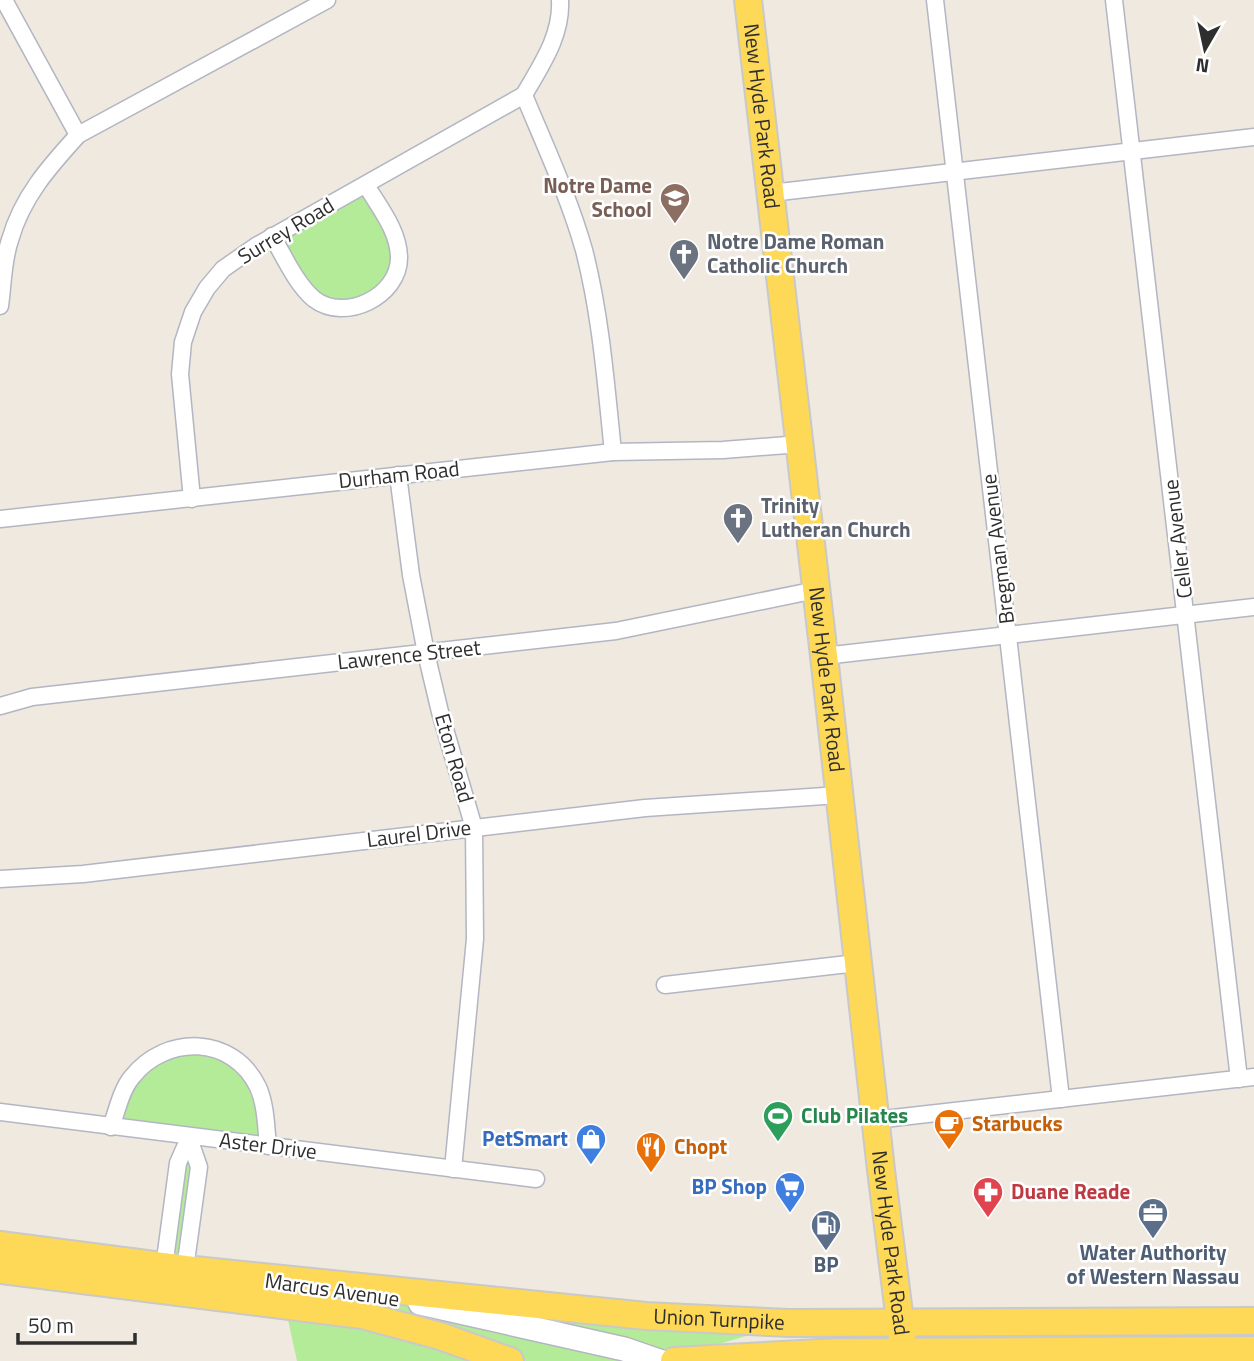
<svg xmlns="http://www.w3.org/2000/svg" width="1254" height="1361" viewBox="0 0 1254 1361" font-family="'Titillium Web',sans-serif">
	<style>
		.green { fill: #b4eb98 }
		.lines { fill: none; stroke-linecap: round; stroke-linejoin: round }
		.minor-casing { stroke: #b3b6c2; stroke-width: 19 }
		.secondary-casing { stroke: #b3b6c2; stroke-width: 26 }
		.primary-casing { stroke: #c9c9c9; stroke-width: 30 }
		.minor { stroke: #fff; stroke-width: 16 }
		.secondary { stroke: #fff; stroke-width: 23 }
		.primary { stroke: #fed857; stroke-width: 26 }
		.labels { text-anchor: middle; stroke-width: 5; stroke-linejoin: round; paint-order: stroke }
		.street-label { font-size: 21px; fill: #2e2e2e; stroke: #fff }
		.education-label { font-size: 21px; font-weight: bold; fill: #785e54; stroke: #fff; text-anchor: end }
		.worship-label { font-size: 21px; font-weight: bold; fill: #5b616d; stroke: #fff; text-anchor: start }
		.leisure-label { font-size: 21px; font-weight: bold; fill: #27864d; stroke: #fff; text-anchor: start }
		.food-label { font-size: 21px; font-weight: bold; fill: #c56008; stroke: #fff; text-anchor: start }
		.shop-label { font-size: 21px; font-weight: bold; fill: #366cbe; stroke: #fff; text-anchor: end }
		.health-label { font-size: 21px; font-weight: bold; fill: #be3a42; stroke: #fff; text-anchor: start }
		.service-label { font-size: 21px; font-weight: bold; fill: #4e5e75; stroke: #fff }
	</style>
	<rect width="100%" height="100%" fill="#f0e9e0"/>
	<g class="green">
		<path d="M366 185 399 256 375 299 322 303 272 236Z"/>
		<path d="M199 1046 249 1074 268 1146 190 1138 199 1167 185 1269 164 1267 189 1138 111 1127 144 1064Z"/>
		<path d="M386 1298 472 1308 789 1323 663 1361H297L285 1306Z"/>
	</g>
	<g class="lines">
		<g class="minor-casing">
			<g id="minor">
				<path d="M4 0 78 135"/>
				<path d="M935 0 1061 1099"/>
				<path d="M1114 0 1239 1079"/>
				<path d="M524 95C545 146 569 197 584 250 601 316 606 385 613 452"/>
				<path d="M524 95C541 65 562 36 560 0"/>
				<path d="M771 193 1254 137"/>
				<path d="M272 236C284 256 296 284 314 299 345 323 399 296 399 258 399 231 379 207 366 185"/>
				<path d="M0 306C3 284 3 260 10 240 22 197 49 167 78 135L327 0"/>
				<path d="M398 475 411 575 426 653 440 712 474 828 475 939 453 1169"/>
				<path d="M192 499 180 374 183 342 193 312 207 288 223 269 256 246 524 95"/>
				<path d="M0 519 613 452 723 450 800 444"/>
				<path d="M824 656 1254 607"/>
				<path d="M0 706 32 697 616 631 816 590"/>
				<path d="M0 879 83 874 645 808 839 795"/>
				<path d="M665 985 857 963"/>
				<path d="M0 1112 536 1179"/>
				<path d="M875 1120 1254 1077"/>
				<path d="M111 1127C117 1111 121 1090 132 1077 166 1034 233 1035 258 1087 266 1105 266 1127 268 1146"/>
				<path d="M189 1138 199 1167 185 1269 172 1292 164 1267 178 1163Z"/>
			</g>
		</g>
		<g class="secondary-casing">
			<path id="secondary" d="M420 1303 624 1349 659 1361"/>
		</g>
		<g class="primary-casing">
			<g id="primary">
				<path id="s1" d="M748 0 824 656 881 1170 905 1361"/>
				<path id="s2" d="M0 1245 185 1269 646 1316 789 1323 1254 1321"/>
				<path d="M0 1270 362 1315 440 1336 510 1361"/>
				<path d="M674 1361 837 1352 1254 1350"/>
			</g>
		</g>
		<use href="#minor" class="minor"/>
		<use href="#secondary" class="secondary"/>
		<use href="#primary" class="primary"/>
	</g>
	<defs>
		<g id="school-pin" transform="scale(1.575)"><path d="M0 17L-7.5 6A9.5 9.5 0 1 1 7.5 6Z" fill="#8d6e63" stroke="#fff"/><path d="M0-5L7-2L0 1L-7-2ZM-4 1L0 2.5L4 1V4Q0 6-4 4Z" fill="#fff"/></g>
		<g id="church-pin" transform="scale(1.575)"><path d="M0 17L-7.5 6A9.5 9.5 0 1 1 7.5 6Z" fill="#6b7280" stroke="#fff"/><path d="M-1.2-6h2.4v3.5h3.3v2.4h-3.3V6h-2.4V-.1h-3.3v-2.4h3.3Z" fill="#fff"/></g>
		<g id="stadium-pin" transform="scale(1.575)"><path d="M0 17L-7.5 6A9.5 9.5 0 1 1 7.5 6Z" fill="#2e9e5b" stroke="#fff"/><path d="M0-5a6.5 5 0 1 0 0 10a6.5 5 0 1 0 0-10ZM-3.5-1.8h7v3.6h-7Z" fill="#fff"/></g>
		<g id="cafe-pin" transform="scale(1.575)"><path d="M0 17L-7.5 6A9.5 9.5 0 1 1 7.5 6Z" fill="#e8710a" stroke="#fff"/><path d="M-5.5-4.5H6V0H3Q3 3.5 0 3.5H-2.5Q-5.5 3.5-5.5 0ZM3-3.2v2h1.7v-2ZM-6 4.5H4V6H-6Z" fill="#fff"/></g>
		<g id="shop-pin" transform="scale(1.575)"><path d="M0 17L-7.5 6A9.5 9.5 0 1 1 7.5 6Z" fill="#3f7fe0" stroke="#fff"/><path d="M-5-2.5h2.3a2.7 3.5 0 0 1 5.4 0H5L5.5 6h-11ZM-1.5-2.5h3a1.5 2.3 0 0 0-3 0Z" fill="#fff"/></g>
		<g id="restaurant-pin" transform="scale(1.575)"><path d="M0 17L-7.5 6A9.5 9.5 0 1 1 7.5 6Z" fill="#e8710a" stroke="#fff"/><path d="M-5-6h1v4h1v-4h1v4h1v-4h1v5L-1.5 .5V6h-2V.5L-5-1ZM5-6V6H3V1.5H1.5Q1.5-4 5-6Z" fill="#fff"/></g>
		<g id="supermarket-pin" transform="scale(1.575)"><path d="M0 17L-7.5 6A9.5 9.5 0 1 1 7.5 6Z" fill="#3f7fe0" stroke="#fff"/><path d="M-6-5.5h2.5l.6 2H6L4.5 2H-2.5L-4.4-4H-6ZM-1.5 3.2a1.3 1.3 0 1 0 .1 0ZM3 3.2a1.3 1.3 0 1 0 .1 0Z" fill="#fff"/></g>
		<g id="pharmacy-pin" transform="scale(1.575)"><path d="M0 17L-7.5 6A9.5 9.5 0 1 1 7.5 6Z" fill="#e0444e" stroke="#fff"/><path d="M-2-6h4v4h4v4h-4v4h-4v-4h-4v-4h4Z" fill="#fff"/></g>
		<g id="office-pin" transform="scale(1.575)"><path d="M0 17L-7.5 6A9.5 9.5 0 1 1 7.5 6Z" fill="#5c6f8a" stroke="#fff"/><path d="M-6-3h4V-5.5h4V-3h4V5H-6ZM-1-4.5V-3h2v-1.5ZM-6 0V1H6V0Z" fill="#fff"/></g>
		<g id="fuel-pin" transform="scale(1.575)"><path d="M0 17L-7.5 6A9.5 9.5 0 1 1 7.5 6Z" fill="#5c6f8a" stroke="#fff"/><path d="M-5.5-6h7V0h2V4h1.3V-2.5L3-4.5l.8-.8L6-3V5H2.5V1h-1V6h-7ZM-4.2-4.7v3.2H.2V-4.7Z" fill="#fff"/></g>
	</defs>
	<g fill-rule="evenodd">
		<use href="#school-pin" x="675" y="198"/>
		<use href="#church-pin" x="684" y="254"/>
		<use href="#church-pin" x="738" y="518"/>
		<use href="#stadium-pin" x="778" y="1116"/>
		<use href="#cafe-pin" x="949" y="1124"/>
		<use href="#shop-pin" x="591" y="1139"/>
		<use href="#restaurant-pin" x="651" y="1147"/>
		<use href="#supermarket-pin" x="790" y="1187"/>
		<use href="#pharmacy-pin" x="988" y="1192"/>
		<use href="#office-pin" x="1153" y="1213"/>
		<use href="#fuel-pin" x="826" y="1225"/>
	</g>
	<g class="labels">
		<g class="street-label">
			<text dy="7" stroke="none"><textPath href="#s1" startOffset="117">New Hyde Park Road</textPath></text>
			<text transform="translate(286 231) rotate(-31)" y="7">Surrey Road</text>
			<text transform="translate(399 475) rotate(-6)" y="7">Durham Road</text>
			<text transform="translate(1178 539) rotate(-97)" y="7">Celler Avenue</text>
			<text transform="translate(998 549) rotate(-97)" y="7">Bregman Avenue</text>
			<text transform="translate(409 655) rotate(-6)" y="7">Lawrence Street</text>
			<text dy="7" stroke="none"><textPath href="#s1" startOffset="684">New Hyde Park Road</textPath></text>
			<text transform="translate(454 758) rotate(74)" y="7">Eton Road</text>
			<text transform="translate(419 834) rotate(-7)" y="7">Laurel Drive</text>
			<text transform="translate(268 1146) rotate(7)" y="7">Aster Drive</text>
			<text dy="7" stroke="none"><textPath href="#s1" startOffset="1251">New Hyde Park Road</textPath></text>
			<text transform="translate(332 1290) rotate(8)" y="7">Marcus Avenue</text>
			<text dy="7" stroke="none"><textPath href="#s2" startOffset="723">Union Turnpike</textPath></text>
		</g>
		<g class="education-label">
			<text x="652" y="193">Notre Dame<tspan x="652" dy="24">School</tspan></text>
		</g>
		<g class="worship-label">
			<text x="707" y="249">Notre Dame Roman<tspan x="707" dy="24">Catholic Church</tspan></text>
			<text x="761" y="513">Trinity<tspan x="761" dy="24">Lutheran Church</tspan></text>
		</g>
		<g class="leisure-label">
			<text x="801" y="1123">Club Pilates</text>
		</g>
		<g class="food-label">
			<text x="972" y="1131">Starbucks</text>
			<text x="674" y="1154">Chopt</text>
		</g>
		<g class="shop-label">
			<text x="568" y="1146">PetSmart</text>
			<text x="767" y="1194">BP Shop</text>
		</g>
		<g class="health-label">
			<text x="1011" y="1199">Duane Reade</text>
		</g>
		<g class="service-label">
			<text x="1153" y="1260">Water Authority<tspan x="1153" dy="24">of Western Nassau</tspan></text>
			<text x="826" y="1272">BP</text>
		</g>
	</g>
	<g transform="translate(1205 49) rotate(189)" stroke="#ffffff" stroke-width="5" paint-order="stroke">
	<path d="M0-5L12 26L0 18L-12 26Z" fill="#2e2e2e"/>
	<text y="-10" font-size="19" font-weight="bold" text-anchor="middle" fill="#2e2e2e">N</text>
	</g>
	<path d="M18 1333v10h117v-10" fill="none" stroke="#2e2e2e" stroke-width="3.5"/>
	<text x="28" y="1333" font-size="21" fill="#2e2e2e" stroke="#ffffff" stroke-width="5" paint-order="stroke">50 m</text>
</svg>
